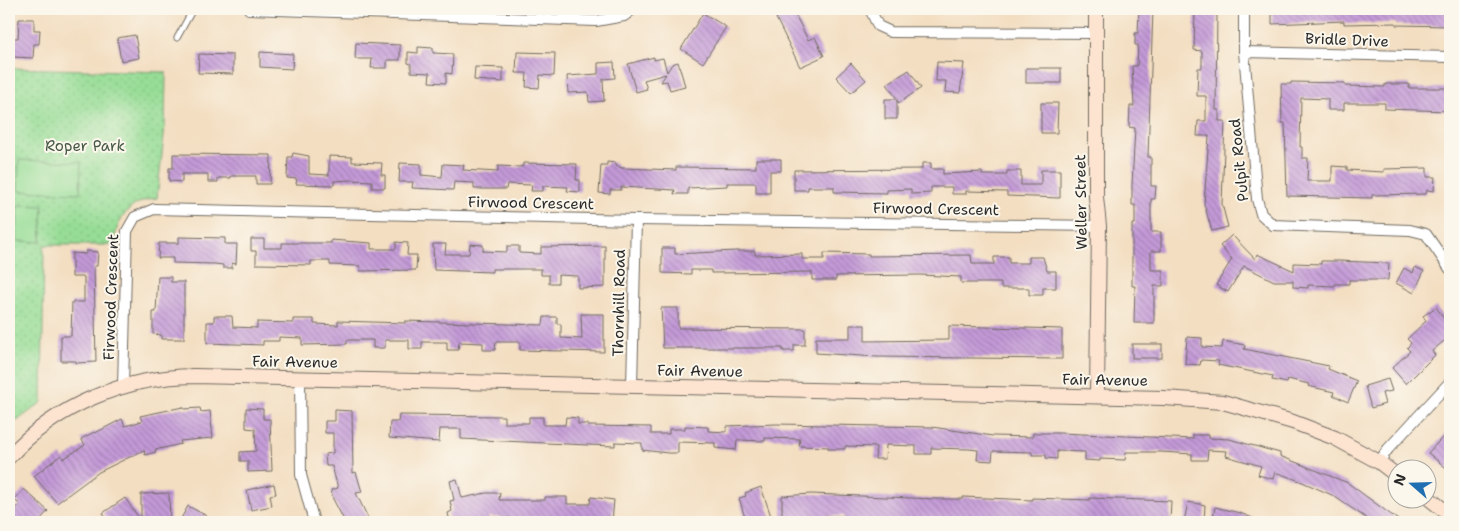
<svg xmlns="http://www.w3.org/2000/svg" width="1459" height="531" viewBox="0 0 1459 531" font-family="'Shantell Sans',sans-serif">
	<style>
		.park { fill: url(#park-dots); stroke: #618460 }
		.pitch { fill: #97dd96; stroke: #618460 }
		.building { fill: url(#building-back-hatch) }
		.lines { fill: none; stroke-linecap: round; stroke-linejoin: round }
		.lane-casing { stroke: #716a60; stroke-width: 7 }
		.street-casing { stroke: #716a60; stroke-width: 12 }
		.secondary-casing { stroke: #716a60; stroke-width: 16 }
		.lane { stroke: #fff; stroke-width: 5 }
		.street { stroke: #fff; stroke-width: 10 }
		.secondary { stroke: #fde4d1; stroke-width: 14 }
		.labels { text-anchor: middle; stroke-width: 4; stroke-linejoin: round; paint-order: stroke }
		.street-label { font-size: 15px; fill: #2b2b2b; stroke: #fbf7ec }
		.park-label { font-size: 15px; fill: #465846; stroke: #fbf7ec }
	</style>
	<defs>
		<pattern id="park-dots" width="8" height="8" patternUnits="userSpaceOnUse" patternTransform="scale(1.25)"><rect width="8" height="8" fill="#97dd96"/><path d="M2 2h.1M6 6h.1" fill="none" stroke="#82be81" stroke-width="1.8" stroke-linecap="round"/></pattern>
		<pattern id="building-back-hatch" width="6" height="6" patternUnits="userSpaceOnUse" patternTransform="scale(1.25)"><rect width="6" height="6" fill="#c49ad8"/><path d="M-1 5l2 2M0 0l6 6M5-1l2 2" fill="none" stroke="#9f7eaf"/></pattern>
	</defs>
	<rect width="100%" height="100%" fill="#fbf7ec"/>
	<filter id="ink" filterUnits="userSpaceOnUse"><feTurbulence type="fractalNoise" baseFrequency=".02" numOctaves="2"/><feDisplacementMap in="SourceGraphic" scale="10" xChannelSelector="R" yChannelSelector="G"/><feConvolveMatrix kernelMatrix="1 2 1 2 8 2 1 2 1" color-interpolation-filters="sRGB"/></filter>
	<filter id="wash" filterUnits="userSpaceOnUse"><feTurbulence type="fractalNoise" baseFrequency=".0096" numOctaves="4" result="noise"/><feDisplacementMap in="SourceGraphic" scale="20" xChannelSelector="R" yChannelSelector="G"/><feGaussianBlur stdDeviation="1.12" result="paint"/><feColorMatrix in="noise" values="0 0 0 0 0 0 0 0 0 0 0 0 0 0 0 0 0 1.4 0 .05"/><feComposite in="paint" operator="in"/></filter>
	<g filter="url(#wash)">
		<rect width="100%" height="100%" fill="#f3dec1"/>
		<path class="park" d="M9 68 166 72 165 126 157 198C129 201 116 219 114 245H44L42 402 9 427Z"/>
		<g class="pitch">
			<path d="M19 160 81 162 80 193 18 191Z"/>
			<path d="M18 205 43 206 41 242 17 241Z"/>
		</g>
		<g id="blocks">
			<g class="building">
				<path d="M1139 9H1153L1148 157H1151V186H1156L1155 199H1151V232H1161V251H1151V270H1163V286H1154V323H1134L1135 286H1132V224H1135V205H1132V185L1135 128 1129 127 1130 106H1134L1132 66H1137L1138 45H1135V33H1138Z"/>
				<path d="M1195 9H1217L1216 110H1219V121H1225L1222 204 1228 227 1212 231 1204 204 1209 136H1197L1198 121H1206V96H1197L1198 68H1202V51L1194 50Z"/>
				<path d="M1272 9H1448V26L1396 25V23L1344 24V21L1272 24Z"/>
				<path d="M793 10 808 40 815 37 824 56 800 67 776 18Z"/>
				<path d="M703 13 726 27 703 63 681 49Z"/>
				<path d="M19 19H34V30H40L39 44H34L33 58 13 57V38H18Z"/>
				<path d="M135 35 139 58 121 61 117 38Z"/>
				<path d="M356 43 400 45V60H387V68H371L372 59H355Z"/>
				<path d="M418 47 433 48V53L453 54 452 74 446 73V83L429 82 430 73 411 72V64L408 63V52L418 53Z"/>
				<path d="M260 52 293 54 292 69 260 67Z"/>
				<path d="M517 52 555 53 554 76 540 75 539 88 526 87 527 73H516Z"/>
				<path d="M199 54 233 55V74L198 73Z"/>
				<path d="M654 57V60L663 58 667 72 672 64 678 62 685 86 670 90 667 81 661 82 666 74 644 80 647 89 636 92 628 64Z"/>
				<path d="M614 62 615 78 603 79 604 101 589 102 588 92 568 93 567 76 598 74V63Z"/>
				<path d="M937 62 964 63 960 93 945 92 946 81H936Z"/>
				<path d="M851 63 866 80 851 93 836 77Z"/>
				<path d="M475 67 503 68V82L474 80Z"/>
				<rect x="1026" y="68" width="35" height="15"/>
				<path d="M909 70 921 88 899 103 897 100V119H885V99H897L887 84Z"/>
				<path d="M1291 82 1345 83V86L1385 87V84H1409V88H1450V111L1385 109V103H1344V110H1328V99L1301 98 1300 147H1302V158H1308L1307 181H1332V166L1347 167V170L1384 172V169L1427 168V177H1435L1434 191 1427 190 1426 194 1372 195V198L1287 196 1285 123H1282L1281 84H1291Z"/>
				<path d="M1041 103H1058L1057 133H1041Z"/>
				<path d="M293 153 309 156V174L329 175V156L352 157V162L382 163 381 175H385V188H372V181L351 180 334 181V185L296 184 297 179 287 178 288 157H292Z"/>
				<path d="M173 154 271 155 270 184H256V176H231V178H218V182H208V174H182V182L169 181V168H173Z"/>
				<path d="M756 159H781V171H770V193H756V183H727V186L688 188V194H674L675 190 621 187V190H610V194L599 193 601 165H607V162L616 163V166L622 168 676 170V167L756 168Z"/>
				<path d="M400 163 421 164V175L442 177 443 164 464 165 463 170 498 172V166L520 167 523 166V163L577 164 576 180H580V192L567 191 568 187 543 186V191H531L532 185 507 184 506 189H474V183L454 182 453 190 412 188 413 182H399Z"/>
				<path d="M922 163H931V169H943V174L982 172V175H1007V171H1021V185H1041V170H1060V198L1007 196V192L966 191V194H952V187H931V193L911 194V189L887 190V193L834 192V187H808V190H794V170L922 169Z"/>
				<path d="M1232 235 1255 259 1257 254 1294 271V263L1321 264V261H1339L1389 263 1388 280H1349V284H1335V286L1308 285V288L1293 287V281H1274L1244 266 1228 292 1216 285 1232 259 1220 246Z"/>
				<path d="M179 237 225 238V244H237L236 264 232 263V268H223V265L215 264 173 263V258H158L159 243H179Z"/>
				<path d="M251 239H264V248H282V243H331V240L371 243V249H396V242L408 243 407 255H417L416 270 360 271V266L330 265V261H311V265L256 264V251H251Z"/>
				<path d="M433 244H446L445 254H469L470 244 483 245V251L507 252V246H519V253L541 254V247L605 246V287L578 288V276L558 275V283H549V275H541V269H492V272L434 270Z"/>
				<path d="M662 248H675V254L736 251H755V255L802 254V259H824V253L869 254V256L971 255 972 264H994V257H1009V263H1029V257H1043L1047 271H1056V288H1043V295H1029V288H1001V283H961V277L920 275 836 276V280H812V272L711 273V270H691V274L662 273Z"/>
				<path d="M86 251 98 252 97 266H94L96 362 76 363V361H61V336H71L72 302H84V277H72V253L86 254Z"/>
				<path d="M1415 267 1424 271 1414 293 1396 283 1404 268 1413 273Z"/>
				<path d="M158 277H171V282H184V339H161V335L153 334V312H156Z"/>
				<path d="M1436 307 1450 328V336L1432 351 1435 355 1406 384 1392 368 1410 351 1407 348 1411 343 1407 339 1426 321 1423 316Z"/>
				<path d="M661 308H678V328L805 329V345H794V351H783V348H663Z"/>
				<path d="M581 314H604V352L520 350V342H496L495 350H483V343L459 342 458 350H447V342H422V349H409V340H385V348H373V340H347V344L302 345V338L279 337V341H263V345L207 343V322H214V316H232L233 327 257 328V322L293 323V319H314V324L338 325V321L405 323V321L543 325 544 317H557V324H561V338L582 339Z"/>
				<path d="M850 325H865V341L949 340V326L1062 329V359L877 357 816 353V338H850Z"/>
				<path d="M1187 337 1202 338V347L1222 348 1223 341 1245 345 1244 349 1329 366 1328 369 1357 381 1348 402 1333 395 1334 392 1308 386 1309 384 1288 379 1287 383 1272 380 1273 376 1218 365 1219 361 1201 360 1200 365 1185 364Z"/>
				<rect x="1132" y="344" width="30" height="14"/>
				<path d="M1388 379 1392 391 1382 393 1385 404 1371 408 1365 386Z"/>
				<path d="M183 407 184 409 200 408 201 412 210 411 213 438 180 441 181 444 155 450 156 452 145 455 144 450 99 472 57 503 34 476 61 455 63 459 85 445 81 439 94 432 95 433 122 419 125 426 142 421 140 416Z"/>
				<path d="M246 408 263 409V419H270L272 471 248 472V461H240V452L256 451 255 429 246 428Z"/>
				<path d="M335 410 352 411 353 473 356 472 362 492 356 493 370 522H345L333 499 331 490 338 488 332 466H326L325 454 333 453V433H325V421H335Z"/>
				<path d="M399 415 504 416V423H529V417H543V425H565L566 417 578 418V424H588V426L651 427V434H669V429H685V426L708 427V431L726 432 727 426 776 424 932 427 993 436 1033 437V433H1060L1193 439V435H1209V438L1229 439 1280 453V456L1348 483 1401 522H1372L1332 495 1300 481 1275 472 1273 479 1258 475 1261 466 1226 456 1227 451 1208 450 1207 460H1192V454L1162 452H1126L1125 460 1100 459V461L1085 460V452L1057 451V459L1046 458V455H1032V452L993 451 992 461 977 460 978 450 969 449 931 448V454H916V446L886 445 885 459H875L876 447 845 446V449H828L829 447 799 446 800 439 765 438V441L737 440 736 450 715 448V443L678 442V453H668L642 450V443L615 442V446L588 445 461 439V429H440L439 442 389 438 390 422H398Z"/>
				<path d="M1450 429V471L1428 453Z"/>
				<path d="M457 479 462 498 486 493H500L499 500H545V497H567V504H590L591 497 614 500 612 522 524 517V522H510V518L489 517V522H450L448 513 452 511 450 501 454 500 450 481Z"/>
				<path d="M274 484 276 494 270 495 272 506 251 510 247 490Z"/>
				<path d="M761 487 773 522H760L758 518 746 521 739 498 746 496 745 493Z"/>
				<path d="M24 489 48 511 38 522H9V517L20 504 14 500Z"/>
				<path d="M169 493 170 522H109L103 513 125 498 141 521V494Z"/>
				<path d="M811 494 936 499H963V497L1032 500V498L1090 500V498L1171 501 1170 522H883L857 520V522H844V516H824V522H782V496Z"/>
				<path d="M1188 502 1205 505 1204 522H1184Z"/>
				<path d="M188 506 207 516 203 522H179Z"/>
				<path d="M1215 507 1240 513 1263 522H1212Z"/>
			</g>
		</g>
	</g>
	<g filter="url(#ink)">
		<use href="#blocks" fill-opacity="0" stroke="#716a60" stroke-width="1"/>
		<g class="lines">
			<g class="lane-casing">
				<path id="lane" d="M177 38 193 9"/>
			</g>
			<g class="street-casing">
				<g id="street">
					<path d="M249 9 596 21 624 16 633 9"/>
					<path d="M870 9 878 26 891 32 1096 33"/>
					<path d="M1244 9V52L1257 199 1261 214 1273 225 1410 230 1426 234 1450 269"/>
					<path d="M1244 52 1450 57"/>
					<path d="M300 378 301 475 314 522"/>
					<path d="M123 386 127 231 135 217 154 209 636 220 1099 226"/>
					<path d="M632 386 636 220"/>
					<path d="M1379 462 1388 449 1450 382"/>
				</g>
			</g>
			<g class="secondary-casing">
				<g id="secondary">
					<path d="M1096 9V197L1099 226 1097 395"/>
					<path d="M9 457C56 405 125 377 194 376L1164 398 1223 402 1293 422 1335 438 1379 462 1396 475"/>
					<path d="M1426 496 1450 515"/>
				</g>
			</g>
			<use href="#lane" class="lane"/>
			<use href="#street" class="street"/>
			<use href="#secondary" class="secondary"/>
		</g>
	</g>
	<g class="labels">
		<g class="street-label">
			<text transform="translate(1347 40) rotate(2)" y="5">Bridle Drive</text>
			<text transform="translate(1239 160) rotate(-96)" y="5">Pulpit Road</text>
			<text transform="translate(1081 202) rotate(-91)" y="5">Weller Street</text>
			<text transform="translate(531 203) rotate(1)" y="5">Firwood Crescent</text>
			<text transform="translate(936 209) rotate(1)" y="5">Firwood Crescent</text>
			<text transform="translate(111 297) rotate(-88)" y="5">Firwood Crescent</text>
			<text transform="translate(619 303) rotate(-89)" y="5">Thornhill Road</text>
			<text transform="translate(295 362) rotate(1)" y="5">Fair Avenue</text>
			<text transform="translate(700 371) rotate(1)" y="5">Fair Avenue</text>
			<text transform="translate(1105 380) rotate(1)" y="5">Fair Avenue</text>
		</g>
		<g class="park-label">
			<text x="85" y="151">Roper Park</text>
		</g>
	</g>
	<rect width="1459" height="531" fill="none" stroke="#fbf7ec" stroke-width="30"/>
	<g transform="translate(1412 484) rotate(290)"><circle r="24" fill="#fbf7ec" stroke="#a8a59f"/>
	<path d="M0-4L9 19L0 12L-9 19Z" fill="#1f6fb2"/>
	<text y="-8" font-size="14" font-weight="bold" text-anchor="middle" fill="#2b2b2b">N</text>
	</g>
</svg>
